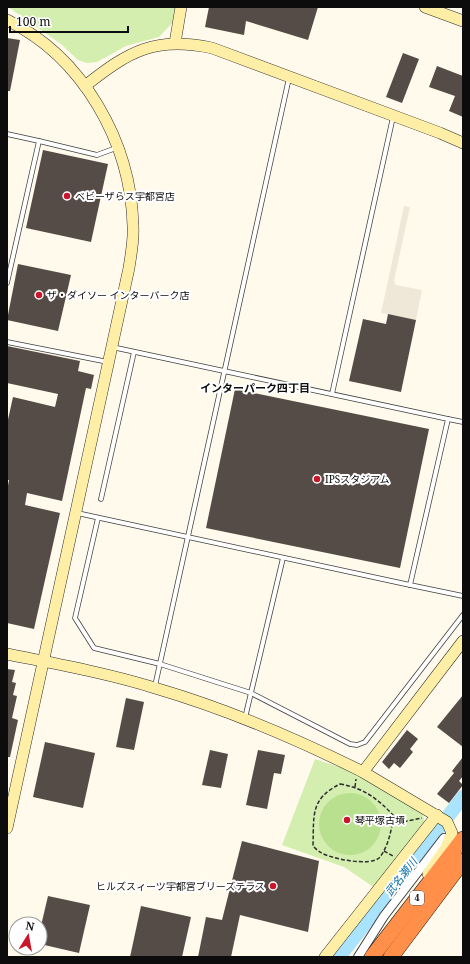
<svg xmlns="http://www.w3.org/2000/svg" width="470" height="964" viewBox="0 0 470 964" font-family="'Noto Serif','Noto Sans JP',serif">
	<style>
		.green { fill: #d4eeb0 }
		.forest { fill: #b8e08e }
		.plaza { fill: #efe8d9 }
		.lines { fill: none; stroke-linecap: round; stroke-linejoin: round }
		.river { stroke: #a9e3fd; stroke-width: 14 }
		.building { fill: #564c47 }
		.lane-casing { stroke: #3f3f3f; stroke-width: 5.5 }
		.street-casing { stroke: #3f3f3f; stroke-width: 10 }
		.secondary-casing { stroke: #2e2e2e; stroke-width: 12 }
		.highway-casing { stroke: #1d1d1d; stroke-width: 16 }
		.path { stroke: #2e2e2e; stroke-width: 1.5; stroke-dasharray: 4 2; stroke-linecap: butt }
		.lane { stroke: #fff; stroke-width: 4 }
		.street { stroke: #fff; stroke-width: 8 }
		.secondary { stroke: #ffefa6; stroke-width: 11 }
		.highway { stroke: #ff8f49; stroke-width: 15 }
		.poi-dot { fill: #ca162b; stroke: #fff; stroke-width: 1.5 }
		.labels { text-anchor: middle; stroke-width: 4; stroke-linejoin: round; paint-order: stroke }
		.shield { fill: #fff; stroke: #555; stroke-width: 1 }
		.shield-label { font-size: 9px; font-weight: bold; fill: #0c0c0c }
		.poi-label { font-size: 10px; fill: #0c0c0c; stroke: #fff; text-anchor: start }
		.neighbourhood-label { font-size: 11px; font-weight: bold; fill: #0c0c0c; stroke: #fff }
		.water-label { font-size: 11px; font-style: italic; fill: #096faa; stroke: #fff }
	</style>
	<rect width="100%" height="100%" fill="#fffaeb"/>
	<g class="green">
		<path d="M8 7H177L174 21 159 37 126 46 97 62 87 63 78 60 61 44Z"/>
		<path d="M315 759 348 770 422 812 425 823 375 888 344 867 282 845Z"/>
	</g>
	<circle class="forest" cx="350" cy="824" r="31"/>
	<path class="plaza" d="M404 206 410 207 394 281 396 285 422 290 416 320 381 313Z"/>
	<g class="lines">
		<path class="river" d="M339 957 463 797"/>
	</g>
	<g class="building">
		<path d="M209 7H318L308 40 246 21 244 35 205 27Z"/>
		<path d="M7 38 20 40 10 91H7Z"/>
		<path d="M403 53 419 59 402 103 386 97Z"/>
		<path d="M437 66 463 76V117L449 111 455 96 429 87Z"/>
		<path d="M43 150 108 164 91 242 26 228Z"/>
		<path d="M18 264 71 275 58 331 7 320Z"/>
		<path d="M388 314 416 320 401 392 349 381 363 319 386 324Z"/>
		<path d="M7 346 80 361 78 371 94 375 91 389 86 388 62 501 27 493 25 505 60 513 34 629 7 623V491L9 480H7V424L13 397 55 407 58 394 7 383Z"/>
		<path d="M235 389 429 429 400 568 206 528Z"/>
		<path d="M7 669 15 670 12 682 16 683 13 695 17 696 12 718 18 720 10 757H7Z"/>
		<path d="M463 695V747L437 727Z"/>
		<path d="M126 698 144 702 134 750 116 747Z"/>
		<path d="M407 730 418 739 410 749 413 752 400 768 394 763 389 769 382 762Z"/>
		<path d="M45 742 95 753 83 808 33 797Z"/>
		<path d="M210 750 228 754 221 788 202 785Z"/>
		<path d="M258 750 285 755 281 774 274 773 267 809 246 805Z"/>
		<path d="M463 757V776L459 781 463 785 449 803 437 794 454 773 452 771Z"/>
		<path d="M242 841 319 861 308 932 240 915 231 957H198L206 917 222 920Z"/>
		<path d="M48 896 90 905 79 953 40 944V930Z"/>
		<path d="M141 906 191 917 182 957H130Z"/>
	</g>
	<g class="lines">
		<g class="lane-casing">
			<g id="lane">
				<path d="M7 134 39 141 7 283"/>
				<path d="M39 141 97 155 116 148"/>
				<path d="M7 342 108 362"/>
				<path d="M332 394 393 117"/>
				<path d="M448 419 463 422"/>
				<path d="M101 499 134 352"/>
				<path d="M77 513 410 585 448 419 112 347"/>
				<path d="M98 518 75 618 94 648 160 664 251 693 350 744 357 745 365 742 463 615"/>
				<path d="M410 585 463 596"/>
				<path d="M155 686 289 78"/>
				<path d="M245 718 283 558"/>
			</g>
		</g>
		<g class="street-casing">
			<path id="street" d="M358 957 384 916 444 838"/>
		</g>
		<g class="secondary-casing">
			<g id="secondary">
				<path d="M425 7 463 21"/>
				<path d="M7 20C83 57 131 142 133 226 134 240 131 254 129 268L7 828"/>
				<path d="M175 43 181 7"/>
				<path d="M85 86C129 51 155 36 212 48L440 133 463 143"/>
				<path d="M7 654C56 664 107 673 155 688 227 709 295 738 363 772L463 641"/>
				<path d="M363 772 447 822 452 833 446 848 428 874"/>
				<path d="M325 957 437 815"/>
			</g>
		</g>
		<g class="highway-casing">
			<g id="highway">
				<path d="M372 957 463 839"/>
				<path d="M391 957 463 861"/>
			</g>
		</g>
		<g class="path">
			<path d="M340 784C364 788 378 799 394 816 391 830 389 845 380 857 372 867 330 859 320 852 318 851 315 848 313 846 314 815 310 799 340 784Z"/>
			<path d="M355 787 356 779"/>
			<path d="M392 824 422 818"/>
			<path d="M384 851 393 856"/>
		</g>
		<use href="#lane" class="lane"/>
		<use href="#street" class="street"/>
		<use href="#secondary" class="secondary"/>
		<use href="#highway" class="highway"/>
	</g>
	<g class="poi-dot">
		<circle cx="67" cy="196" r="4"/>
		<circle cx="39" cy="295" r="4"/>
		<circle cx="317" cy="479" r="4"/>
		<circle cx="347" cy="820" r="4"/>
		<circle cx="273" cy="886" r="4"/>
	</g>
	<g class="labels">
		<rect class="shield" x="410" y="891" width="14" height="14" rx="3"/>
		<g class="shield-label">
			<text x="417" y="901">4</text>
		</g>
		<g class="poi-label">
			<text x="75" y="200">ベビーザらス宇都宮店</text>
			<text x="47" y="299">ザ・ダイソー インターパーク店</text>
			<text x="325" y="483">IPSスタジアム</text>
			<text x="355" y="824">琴平塚古墳</text>
			<text x="265" y="890" text-anchor="end">ヒルズスィーツ宇都宮ブリーズテラス</text>
		</g>
		<g class="neighbourhood-label">
			<text x="255" y="392">インターパーク四丁目</text>
		</g>
		<g class="water-label">
			<text transform="translate(401 877) rotate(-52)" y="4">武名瀬川</text>
		</g>
	</g>
	<rect width="470" height="964" fill="none" stroke="#0c0c0c" stroke-width="16"/>
	<g transform="translate(28 936) rotate(11)"><circle r="19" fill="#ffffff" stroke="#9e9e9e"/>
	<path d="M0-3L7 15L0 10L-7 15Z" fill="#ca162b"/>
	<text y="-6" font-size="11" font-weight="bold" text-anchor="middle" fill="#0c0c0c">N</text>
	</g>
	<path d="M10 26v6h118v-6" fill="none" stroke="#0c0c0c" stroke-width="2"/>
	<text x="16" y="26" font-size="12" fill="#0c0c0c" stroke="#ffffff" stroke-width="3" paint-order="stroke">100 m</text>
</svg>
